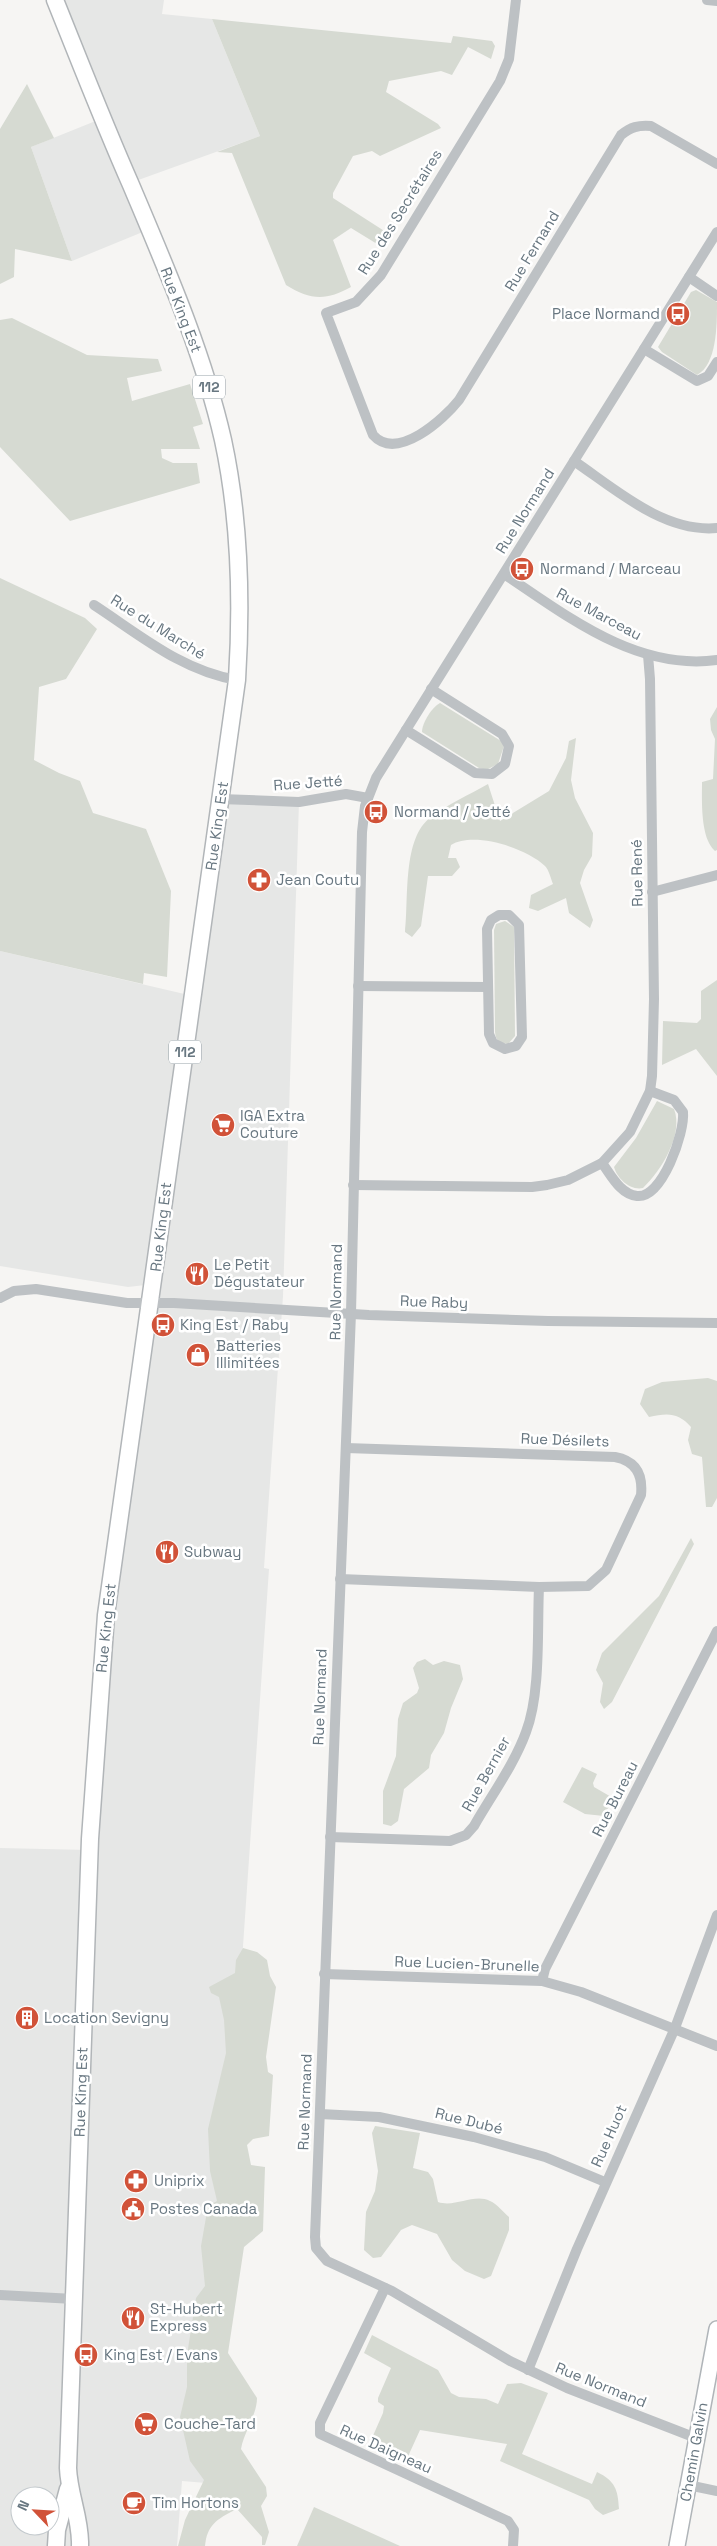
<svg xmlns="http://www.w3.org/2000/svg" width="717" height="2546" viewBox="0 0 717 2546" font-family="'Space Grotesk',sans-serif">
	<style>
		.built { fill: #e6e7e6; fill-rule: evenodd }
		.green { fill: #d6dad2 }
		.lines { fill: none; stroke-linecap: round; stroke-linejoin: round }
		.secondary-casing { stroke: #b0b5b9; stroke-width: 18 }
		.primary-casing { stroke: #b1b5b8; stroke-width: 19 }
		.street { stroke: #bdc1c4; stroke-width: 10 }
		.secondary { stroke: #fff; stroke-width: 15 }
		.primary { stroke: #fff; stroke-width: 16 }
		.labels { text-anchor: middle; stroke-width: 5; stroke-linejoin: round; paint-order: stroke }
		.shield { fill: #fff; stroke: #95a0a7; stroke-width: 1 }
		.shield-label { font-size: 14px; font-weight: bold; fill: #687781 }
		.street-label { font-size: 15px; fill: #687781; stroke: #fff }
		.poi-label { font-size: 15px; fill: #687781; stroke: #fff; text-anchor: start }
	</style>
	<rect width="100%" height="100%" fill="#f6f5f3"/>
	<g class="built">
		<path d="M55 0H164L162 14 212 19 260 136 130 183 150 229 72 261 31 147 103 118Z"/>
		<path d="M220 799 299 802 283 1296 264 1568 269 1569 206 2483 182 2481 177 2546H0V1848L89 1850 95 1755 154 1284 128 1287 0 1266V951L193 996ZM20 2496H50V2526H20Z"/>
	</g>
	<g class="green">
		<path d="M212 19 451 43 453 36 492 41 495 46 491 59 468 47 452 75 441 71 389 81 386 92 438 124 441 128 380 156 372 151 353 156 333 193V198L389 234 382 247 351 228 333 240 351 287C326 301 310 300 286 285L232 153 217 152 260 136Z"/>
		<path d="M27 84 54 138 31 147 72 261 15 249 14 277 0 284V129Z"/>
		<path d="M696 290 717 302C717 325 717 364 697 375L662 352 658 347 691 292Z"/>
		<path d="M12 318 87 355 158 359 162 371 127 378 132 401 190 384 203 424 193 427 200 449H161L162 458 173 463H197L200 483 70 521 0 447V320Z"/>
		<path d="M0 578 85 618 97 629 66 679 39 687 34 760 59 773 80 781 93 813 146 829 171 891 167 977 144 973 143 984 0 951Z"/>
		<path d="M440 703 501 741 504 746 498 764 486 770 479 768 422 732C422 723 432 707 440 703Z"/>
		<path d="M717 707V850L715 851C700 838 702 800 702 782L713 779 715 739 711 730 710 719Z"/>
		<path d="M576 738 571 780 575 798 593 833 592 856 584 870 580 883 593 920 590 928 569 913 566 898 538 911 529 908 531 895 553 884C551 879 549 870 545 866 526 848 474 831 451 845L448 858H456L460 867 452 876H428L421 926 412 937 405 932C409 899 402 838 431 817 448 804 469 795 488 784L500 821 549 791 566 758 569 741Z"/>
		<path d="M505 921 514 927 515 1036 508 1044C499 1043 496 1041 495 1032L494 930 496 924Z"/>
		<path d="M717 980V1076L696 1049 662 1065 663 1021 697 1023 701 1019V991Z"/>
		<path d="M657 1101 674 1109C684 1134 661 1171 643 1188 630 1191 617 1178 614 1167L636 1138Z"/>
		<path d="M708 1378 717 1381V1498L712 1507H706L702 1457 692 1454 688 1440 691 1427C678 1412 667 1413 649 1417L640 1404 645 1389 662 1382Z"/>
		<path d="M691 1538 694 1544 612 1702 604 1709 600 1702 603 1683 596 1670 602 1653 659 1596Z"/>
		<path d="M425 1659 433 1665 444 1661 460 1665 463 1679 451 1708 444 1733 431 1755 429 1768 404 1789 398 1821 391 1826 383 1824V1791L396 1756 398 1719 403 1703 417 1693 419 1688 413 1668 417 1662Z"/>
		<path d="M582 1767 597 1774 593 1783 594 1787 613 1798 604 1816 585 1814 563 1802Z"/>
		<path d="M243 1948 257 1952 267 1960 270 1976 276 1987 266 2057 268 2072 273 2075 269 2136 253 2139 247 2145 251 2165 265 2167 263 2231 244 2247 228 2353 257 2398C257 2415 244 2432 241 2449L266 2487 267 2496 261 2506 269 2532 265 2545H262V2537L237 2509C219 2518 207 2524 205 2546H178L185 2520 204 2480 190 2461 180 2417 187 2387V2355L196 2298 205 2286 201 2246 208 2206 217 2201 210 2171 208 2129 226 2053 224 2020 219 1997 211 1993 209 1987 235 1973 236 1960Z"/>
		<path d="M375 2126 420 2133 413 2168 428 2172 433 2179 438 2202C455 2208 474 2193 490 2201 497 2204 503 2212 509 2217V2230L491 2276 484 2279 465 2271 452 2260 437 2234 412 2225 401 2230 381 2257 373 2258 364 2250 366 2212 375 2191 378 2171 372 2133Z"/>
		<path d="M372 2335 438 2370 451 2393 459 2397 486 2399 498 2404 507 2384 521 2383 548 2393 522 2454 592 2484 597 2472C615 2481 618 2489 619 2509L603 2515 595 2509 589 2500 500 2461 507 2444 420 2430 405 2463 368 2447 383 2413 384 2406 378 2402V2398L391 2368 364 2353Z"/>
		<path d="M314 2507 400 2546H297Z"/>
	</g>
	<g class="lines">
		<g class="secondary-casing">
			<path id="secondary" d="M677 2546 717 2329"/>
		</g>
		<g class="primary-casing">
			<g id="primary">
				<path d="M55 0C80 62 104 124 131 185 166 268 203 352 223 440 240 519 242 600 237 680L106 1615 90 1839 68 2468C69 2495 81 2519 80 2546"/>
				<path d="M56 2546 57 2530 68 2489"/>
			</g>
		</g>
		<g class="street">
			<path d="M516 0 509 59 500 81 381 275 356 302 326 313 373 435C397 462 444 419 459 400L621 135C631 127 638 125 651 126L717 164"/>
			<path d="M707 0 717 1"/>
			<path d="M689 277 717 296"/>
			<path d="M644 349 697 381 708 376 717 362"/>
			<path d="M574 461C615 489 664 533 717 528"/>
			<path d="M504 574C567 616 636 671 717 660"/>
			<path d="M94 605C140 635 182 671 237 680"/>
			<path d="M406 730 475 773 492 774 505 764 509 746 502 734 431 689"/>
			<path d="M220 799 299 802 346 794 368 798"/>
			<path d="M652 892 717 875"/>
			<path d="M499 915H509L519 925 522 1037 516 1046 505 1049 493 1043 489 1034 487 929 491 920Z"/>
			<path d="M358 986 488 987"/>
			<path d="M602 1163C611 1175 620 1194 637 1196 662 1199 685 1133 683 1112L674 1100 650 1091"/>
			<path d="M353 1185 532 1187 547 1185 568 1180 602 1163 630 1132 650 1091 652 1076 654 999 650 679 648 655"/>
			<path d="M0 1298 14 1291 36 1289 127 1303H174L369 1315 548 1321 717 1323"/>
			<path d="M340 1579 539 1587 588 1586 606 1570 641 1495C643 1475 636 1461 615 1457L346 1448"/>
			<path d="M330 1837 450 1841 466 1835 474 1826C491 1796 514 1765 526 1732 541 1693 537 1630 539 1587"/>
			<path d="M324 1974 542 1981 581 1992 717 2046"/>
			<path d="M542 1981 545 1969 717 1631"/>
			<path d="M320 2114 379 2117 474 2137 545 2157 605 2182"/>
			<path d="M385 2288 320 2423V2434L508 2521 514 2530 513 2546"/>
			<path d="M0 2295 74 2299"/>
			<path d="M528 2370 577 2249 675 2028 717 1915"/>
			<path d="M696 2438 567 2388 510 2361 392 2291 327 2261 316 2248 315 2237 351 1313 362 832 365 806 376 778 717 232"/>
			<path d="M688 2485 717 2491"/>
		</g>
		<use href="#secondary" class="secondary"/>
		<use href="#primary" class="primary"/>
	</g>
	<defs>
		<g id="bus-disc" transform="scale(1.25)"><circle r="9.5" fill="#d15238" stroke="#fff"/><path d="M-5-6H5V4H4V6H2V4H-2V6H-4V4H-5ZM-3.5-4V0h7V-4ZM-3.5 1.2v1.5H-2V1.2ZM2 1.2v1.5H3.5V1.2Z" fill="#fff"/></g>
		<g id="pharmacy-disc" transform="scale(1.25)"><circle r="9.5" fill="#d15238" stroke="#fff"/><path d="M-2-6h4v4h4v4h-4v4h-4v-4h-4v-4h4Z" fill="#fff"/></g>
		<g id="supermarket-disc" transform="scale(1.25)"><circle r="9.5" fill="#d15238" stroke="#fff"/><path d="M-6-5.5h2.5l.6 2H6L4.5 2H-2.5L-4.4-4H-6ZM-1.5 3.2a1.3 1.3 0 1 0 .1 0ZM3 3.2a1.3 1.3 0 1 0 .1 0Z" fill="#fff"/></g>
		<g id="restaurant-disc" transform="scale(1.25)"><circle r="9.5" fill="#d15238" stroke="#fff"/><path d="M-5-6h1v4h1v-4h1v4h1v-4h1v5L-1.5 .5V6h-2V.5L-5-1ZM5-6V6H3V1.5H1.5Q1.5-4 5-6Z" fill="#fff"/></g>
		<g id="shop-disc" transform="scale(1.25)"><circle r="9.5" fill="#d15238" stroke="#fff"/><path d="M-5-2.5h2.3a2.7 3.5 0 0 1 5.4 0H5L5.5 6h-11ZM-1.5-2.5h3a1.5 2.3 0 0 0-3 0Z" fill="#fff"/></g>
		<g id="building-disc" transform="scale(1.25)"><circle r="9.5" fill="#d15238" stroke="#fff"/><path d="M-4-6H4V6H1V3H-1V6H-4ZM-2.5-4.3h1.7v1.8h-1.7ZM.8-4.3h1.7v1.8H.8ZM-2.5-1h1.7V.8h-1.7ZM.8-1h1.7V.8H.8Z" fill="#fff"/></g>
		<g id="civic-disc" transform="scale(1.25)"><circle r="9.5" fill="#d15238" stroke="#fff"/><path d="M-.6-6.5H3V-4.5H.6V-3L4-1V1h2V6H-6V1h2V-1L-.6-3ZM-1.2 2.5V6h2.4V2.5Z" fill="#fff"/></g>
		<g id="cafe-disc" transform="scale(1.25)"><circle r="9.5" fill="#d15238" stroke="#fff"/><path d="M-5.5-4.5H6V0H3Q3 3.5 0 3.5H-2.5Q-5.5 3.5-5.5 0ZM3-3.2v2h1.7v-2ZM-6 4.5H4V6H-6Z" fill="#fff"/></g>
	</defs>
	<g fill-rule="evenodd">
		<use href="#bus-disc" x="678" y="314"/>
		<use href="#bus-disc" x="522" y="569"/>
		<use href="#bus-disc" x="376" y="812"/>
		<use href="#pharmacy-disc" x="259" y="880"/>
		<use href="#supermarket-disc" x="223" y="1125"/>
		<use href="#restaurant-disc" x="197" y="1274"/>
		<use href="#bus-disc" x="163" y="1325"/>
		<use href="#shop-disc" x="198" y="1355"/>
		<use href="#restaurant-disc" x="167" y="1552"/>
		<use href="#building-disc" x="27" y="2018"/>
		<use href="#pharmacy-disc" x="136" y="2181"/>
		<use href="#civic-disc" x="133" y="2209"/>
		<use href="#restaurant-disc" x="133" y="2318"/>
		<use href="#bus-disc" x="86" y="2355"/>
		<use href="#supermarket-disc" x="146" y="2424"/>
		<use href="#cafe-disc" x="134" y="2503"/>
	</g>
	<g class="labels">
		<g class="shield">
			<rect x="193" y="375.5" width="32" height="23" rx="4"/>
			<rect x="169" y="1040.5" width="32" height="23" rx="4"/>
		</g>
		<g class="shield-label">
			<text x="209" y="392">112</text>
			<text x="185" y="1057">112</text>
		</g>
		<g class="street-label">
			<text transform="translate(400 212) rotate(-58)" y="5">Rue des Secrétaires</text>
			<text transform="translate(532 251) rotate(-59)" y="5">Rue Fernand</text>
			<text transform="translate(181 310) rotate(69)" y="5">Rue King Est</text>
			<text transform="translate(525 511) rotate(-58)" y="5">Rue Normand</text>
			<text transform="translate(599 614) rotate(28)" y="5">Rue Marceau</text>
			<text transform="translate(158 627) rotate(32)" y="5">Rue du Marché</text>
			<text transform="translate(308 783) rotate(-4)" y="5">Rue Jetté</text>
			<text transform="translate(217 826) rotate(-82)" y="5">Rue King Est</text>
			<text transform="translate(637 873) rotate(-91)" y="5">Rue René</text>
			<text transform="translate(161 1227) rotate(-83)" y="5">Rue King Est</text>
			<text transform="translate(336 1292) rotate(-89)" y="5">Rue Normand</text>
			<text transform="translate(434 1302) rotate(2)" y="5">Rue Raby</text>
			<text transform="translate(565 1440) rotate(2)" y="5">Rue Désilets</text>
			<text transform="translate(106 1628) rotate(-84)" y="5">Rue King Est</text>
			<text transform="translate(320 1697) rotate(-88)" y="5">Rue Normand</text>
			<text transform="translate(486 1774) rotate(-61)" y="5">Rue Bernier</text>
			<text transform="translate(615 1799) rotate(-63)" y="5">Rue Bureau</text>
			<text transform="translate(467 1964) rotate(2)" y="5">Rue Lucien-Brunelle</text>
			<text transform="translate(81 2092) rotate(-88)" y="5">Rue King Est</text>
			<text transform="translate(305 2102) rotate(-88)" y="5">Rue Normand</text>
			<text transform="translate(469 2121) rotate(14)" y="5">Rue Dubé</text>
			<text transform="translate(609 2136) rotate(-66)" y="5">Rue Huot</text>
			<text transform="translate(601 2385) rotate(22)" y="5">Rue Normand</text>
			<text transform="translate(386 2449) rotate(24)" y="5">Rue Daigneau</text>
			<text transform="translate(694 2452) rotate(-80)" y="5">Chemin Galvin</text>
		</g>
		<g class="poi-label">
			<text x="660" y="319" text-anchor="end">Place Normand</text>
			<text x="540" y="574">Normand / Marceau</text>
			<text x="394" y="817">Normand / Jetté</text>
			<text x="276" y="885">Jean Coutu</text>
			<text x="240" y="1121">IGA Extra<tspan x="240" dy="17">Couture</tspan></text>
			<text x="214" y="1270">Le Petit<tspan x="214" dy="17">Dégustateur</tspan></text>
			<text x="180" y="1330">King Est / Raby</text>
			<text x="216" y="1351">Batteries<tspan x="216" dy="17">Illimitées</tspan></text>
			<text x="184" y="1557">Subway</text>
			<text x="44" y="2023">Location Sevigny</text>
			<text x="154" y="2186">Uniprix</text>
			<text x="150" y="2214">Postes Canada</text>
			<text x="150" y="2314">St-Hubert<tspan x="150" dy="17">Express</tspan></text>
			<text x="104" y="2360">King Est / Evans</text>
			<text x="164" y="2429">Couche-Tard</text>
			<text x="152" y="2508">Tim Hortons</text>
		</g>
	</g>
	<g transform="translate(35 2511) rotate(295)"><circle r="24" fill="#ffffff" stroke="#c3c9cd"/>
	<path d="M0-4L9 19L0 12L-9 19Z" fill="#d15238"/>
	<text y="-8" font-size="14" font-weight="bold" text-anchor="middle" fill="#687781">N</text>
	</g>
</svg>
